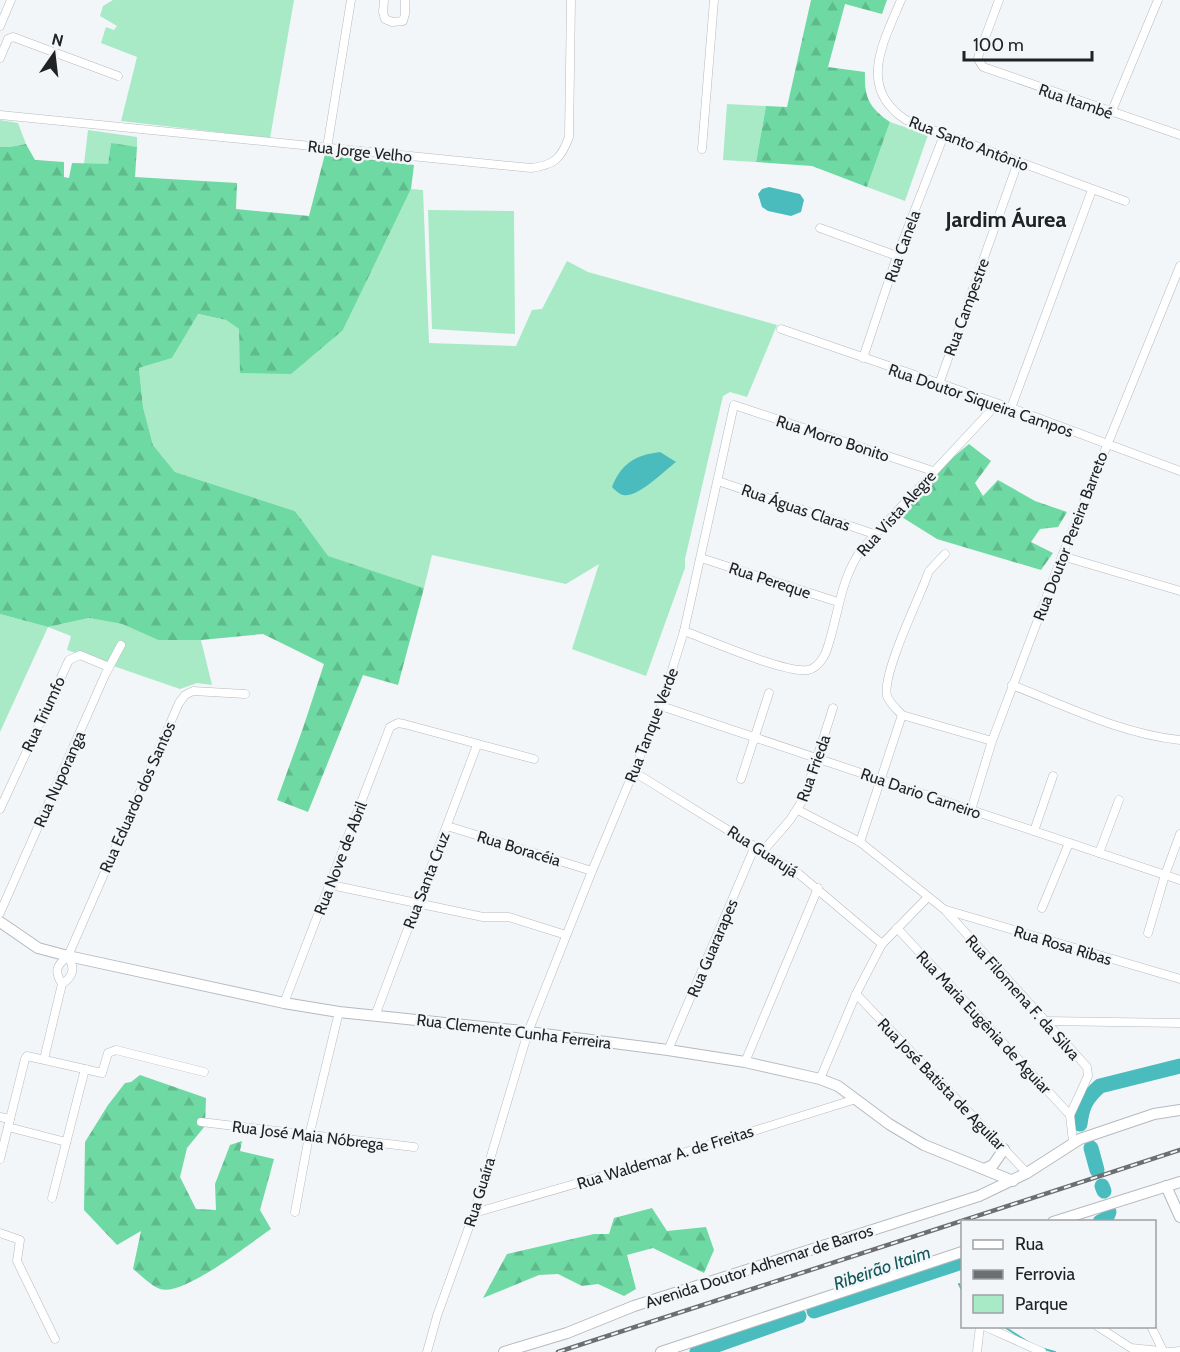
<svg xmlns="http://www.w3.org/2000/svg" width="1180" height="1352" viewBox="0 0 1180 1352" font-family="Cabin,sans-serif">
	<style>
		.green { fill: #a7eac5 }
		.forest { fill: url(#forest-firs) }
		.water { fill: #4bbcbe }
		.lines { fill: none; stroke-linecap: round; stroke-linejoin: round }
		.stream { stroke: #4bbcbe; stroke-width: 2 }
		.river { stroke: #4bbcbe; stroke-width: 15 }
		.street-casing { stroke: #b6babe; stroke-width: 9 }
		.secondary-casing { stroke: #b6babe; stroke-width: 12 }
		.street { stroke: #fff; stroke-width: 8 }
		.secondary { stroke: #fff; stroke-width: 10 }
		.rail-casing { stroke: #6c6e71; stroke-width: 4.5 }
		.rail { stroke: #f2f6f9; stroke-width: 2; stroke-dasharray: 7; stroke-linecap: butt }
		.labels { text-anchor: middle; stroke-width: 5; stroke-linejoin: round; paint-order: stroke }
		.street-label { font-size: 16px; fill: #212224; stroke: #f2f6f9 }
		.water-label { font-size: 18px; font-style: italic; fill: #175859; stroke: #f2f6f9 }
		.district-label { font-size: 22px; font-weight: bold; fill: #212224; stroke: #f2f6f9 }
	</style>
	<defs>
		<pattern id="forest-firs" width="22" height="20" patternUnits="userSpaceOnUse" patternTransform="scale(1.5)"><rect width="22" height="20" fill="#6ed9a3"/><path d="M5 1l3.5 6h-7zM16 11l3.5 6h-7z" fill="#5fba8c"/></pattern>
	</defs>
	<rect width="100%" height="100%" fill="#f2f6f9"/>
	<g class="green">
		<path d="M113 0H294L270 138 121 121 137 57 101 43 106 27 114 30 117 26 100 16 103 6Z"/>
		<path d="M727 104 766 106 756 162 723 160Z"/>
		<path d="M0 120 18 123 26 144 9 147H0Z"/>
		<path d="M890 122 928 135 905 201 867 187Z"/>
		<path d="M88 130 137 137V147L111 144 108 164H84Z"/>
		<path d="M411 189 423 190 429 343 516 346 532 310 542 309 567 261 588 272 777 325 747 397 730 392 723 396 685 559V568L646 676 572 649 599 564 566 584 432 555 424 588 327 556 295 511 175 472 153 445 143 407 139 368 172 358 197 314 226 320 239 329 343 330Z"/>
		<path d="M428 210 514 211 515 334 432 329Z"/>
		<path d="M0 614 48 627 89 618 122 624 158 640H201L212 685 197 683 180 689 67 650 71 636 48 627 0 732Z"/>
	</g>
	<g class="forest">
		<path d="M811 0H887L882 14 845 4 828 67 865 72C864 97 869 108 890 122L867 187 812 166 756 162 766 106 787 107Z"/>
		<path d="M111 143 137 147 135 177 237 183 236 209 309 216 325 154 414 165 411 189 343 330 291 374 240 373 239 329 226 320 198 314 172 358 139 368 143 407 153 445 175 472 295 511 328 556 424 588 398 685 363 675 308 812 277 800 303 728 324 664 263 634 201 640H158L122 624 89 618 48 627 0 614V147H9L26 144 35 160 64 162V177L69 178 72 163 108 164Z"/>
		<path d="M969 444 991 461 975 483 983 496 998 480 1035 501 1067 512 1058 527 1040 529 1031 542 1053 553 1041 570 937 539 897 514 933 474Z"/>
		<path d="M140 1075 206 1098 205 1126 187 1148 180 1177 196 1209 216 1210 215 1184 230 1145 242 1141 240 1151 274 1159 260 1210 271 1229C250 1243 183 1297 160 1289 151 1286 141 1275 133 1269L141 1231 117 1245 84 1210 85 1142 108 1105 125 1083 131 1082Z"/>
		<path d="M652 1208 667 1231 706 1227 714 1250 704 1273 653 1248 627 1255 636 1289 624 1296 598 1284 582 1286 558 1274 539 1275 483 1298 507 1254 594 1234H609L614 1218Z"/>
	</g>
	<g class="water">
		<path d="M769 187 800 194 804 200 801 212 791 216 768 211 762 207 758 194 762 189Z"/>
		<path d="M660 452 676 462C664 471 638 498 623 495 619 494 615 490 612 487 621 464 635 455 660 452Z"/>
	</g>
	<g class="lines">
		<g class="stream">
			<path d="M959 1284 962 1290"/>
			<path d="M1003 1326 1028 1342"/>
			<path d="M1044 1349 1055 1352"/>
		</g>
		<g class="river">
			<path d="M1080 1124C1082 1107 1086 1098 1100 1086L1180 1066"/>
			<path d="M1091 1148 1097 1170"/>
			<path d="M1102 1186 1104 1191"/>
			<path d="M1100 1222 1106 1219 1109 1212"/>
			<path d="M814 1311 962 1262"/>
			<path d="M697 1352 799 1316"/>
		</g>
		<g class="street-casing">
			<g id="street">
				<path d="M384 0 383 12 385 19 392 22 403 21 405 14V0"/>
				<path d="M901 0C883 43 857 88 906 120L1125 201"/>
				<path d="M999 0 979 54 978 59 983 67 1180 135"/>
				<path d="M0 26 11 0"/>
				<path d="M0 58 8 39 13 37 118 76"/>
				<path d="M1111 113 1158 0"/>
				<path d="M0 115 531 168C554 165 561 159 569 137L571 0"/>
				<path d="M327 148 351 0"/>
				<path d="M702 149 714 0"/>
				<path d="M820 228 897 256"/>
				<path d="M781 329 1011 408 1180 471"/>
				<path d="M863 358 897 256 944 135"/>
				<path d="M939 384 1018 162"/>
				<path d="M1011 408 1092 190"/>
				<path d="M718 481 874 534"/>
				<path d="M1062 556 1180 591"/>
				<path d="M701 558 838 602"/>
				<path d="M684 631C709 640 786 674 808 670 818 668 826 655 828 646 839 612 840 581 861 550L997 404"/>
				<path d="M1012 685C1066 706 1122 734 1180 740"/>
				<path d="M661 706 1180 880"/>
				<path d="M902 715C897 709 890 704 887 696 882 676 915 606 924 584L929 571 945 554"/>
				<path d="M902 715 992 741"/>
				<path d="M634 772 799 874 882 944"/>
				<path d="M741 779 769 693"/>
				<path d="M0 809 69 660 80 655 109 667"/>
				<path d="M798 810 860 842 945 910 1087 1067 1088 1076 1070 1115 1073 1142"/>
				<path d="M971 810 992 741 1062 556 1180 266"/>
				<path d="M447 826 592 871"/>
				<path d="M1034 831 1053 776"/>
				<path d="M860 842 902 715"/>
				<path d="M763 851 790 820 804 798 833 708"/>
				<path d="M1099 853 1119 800"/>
				<path d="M331 885 483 917H509L566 935"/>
				<path d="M1042 908 1069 843"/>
				<path d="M946 910 1180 979"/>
				<path d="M0 913 105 675 121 645"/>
				<path d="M897 928 1070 1115"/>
				<path d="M1148 933 1165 875 1180 834"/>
				<path d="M62 984C54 971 56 966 68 956L179 703 185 695 193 691 245 694"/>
				<path d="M856 994 1027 1173"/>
				<path d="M284 1003 390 727 398 723 404 724 534 759"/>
				<path d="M375 1016 477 745"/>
				<path d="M1046 1021 1180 1023"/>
				<path d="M668 1050 755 846"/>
				<path d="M44 1059 62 984C74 976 75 968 68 956"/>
				<path d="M745 1062 818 888"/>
				<path d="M820 1079 856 994 882 944 927 898"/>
				<path d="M0 1117 10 1119"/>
				<path d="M201 1122 414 1147"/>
				<path d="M8 1127 66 1142"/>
				<path d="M0 1159 25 1059 27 1056 102 1073 108 1053 116 1050 204 1072"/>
				<path d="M52 1198 85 1069"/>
				<path d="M295 1212 309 1136 339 1012"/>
				<path d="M474 1213 696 1149 856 1099"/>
				<path d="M0 1233 20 1240 17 1261 55 1339"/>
				<path d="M984 1326 1042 1352"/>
				<path d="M1097 1326 1131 1348 1170 1352 1180 1351"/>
				<path d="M1151 1326 1163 1351"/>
				<path d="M427 1352 437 1316 474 1213 528 1032 592 871 661 706 684 631 734 405 933 471"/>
				<path d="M977 1352 980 1326"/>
			</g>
		</g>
		<g class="secondary-casing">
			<g id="secondary">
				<path d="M0 922 38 948 68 956 284 1003 339 1012 513 1030 668 1050 745 1062 820 1079 838 1086 889 1124 924 1145 1013 1181"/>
				<path d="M984 1169 993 1165 1004 1149"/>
				<path d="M1166 1186 1180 1217"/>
				<path d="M1053 1222 1180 1182"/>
				<path d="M504 1352 567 1333 634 1306 979 1196 1027 1173 1080 1139 1154 1114 1180 1110"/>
				<path d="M661 1352 962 1252"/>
			</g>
		</g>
		<use href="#street" class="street"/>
		<use href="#secondary" class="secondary"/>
		<g class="rail-casing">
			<path id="rail" d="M558 1352 1180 1150"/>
		</g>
		<use href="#rail" class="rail"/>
	</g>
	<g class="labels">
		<g class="street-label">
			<text transform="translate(1076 101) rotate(19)" y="6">Rua Itambé</text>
			<text transform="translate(969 143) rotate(21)" y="6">Rua Santo Antônio</text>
			<text transform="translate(360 151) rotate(6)" y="6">Rua Jorge Velho</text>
			<text transform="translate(902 246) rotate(-70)" y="6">Rua Canela</text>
			<text transform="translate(966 307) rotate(-70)" y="6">Rua Campestre</text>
			<text transform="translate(981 400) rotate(19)" y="6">Rua Doutor Siqueira Campos</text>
			<text transform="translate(833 438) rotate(18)" y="6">Rua Morro Bonito</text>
			<text transform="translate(796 507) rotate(19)" y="6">Rua Águas Claras</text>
			<text transform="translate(896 513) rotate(-48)" y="6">Rua Vista Alegre</text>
			<text transform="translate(1070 536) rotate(-69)" y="6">Rua Doutor Pereira Barreto</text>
			<text transform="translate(770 580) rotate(18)" y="6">Rua Pereque</text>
			<text transform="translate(43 714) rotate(-65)" y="6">Rua Triumfo</text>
			<text transform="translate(651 725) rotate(-69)" y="6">Rua Tanque Verde</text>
			<text transform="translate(813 768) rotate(-70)" y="6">Rua Frieda</text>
			<text transform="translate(59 779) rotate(-66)" y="6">Rua Nuporanga</text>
			<text transform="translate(921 793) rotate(19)" y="6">Rua Dario Carneiro</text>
			<text transform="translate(137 797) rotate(-66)" y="6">Rua Eduardo dos Santos</text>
			<text transform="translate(519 848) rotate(17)" y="6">Rua Boracéia</text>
			<text transform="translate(763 851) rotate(33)" y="6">Rua Guarujá</text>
			<text transform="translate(340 858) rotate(-69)" y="6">Rua Nove de Abril</text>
			<text transform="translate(426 880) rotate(-69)" y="6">Rua Santa Cruz</text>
			<text transform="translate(1063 945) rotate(17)" y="6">Rua Rosa Ribas</text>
			<text transform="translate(712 948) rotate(-67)" y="6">Rua Guararapes</text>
			<text transform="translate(1023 997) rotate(48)" y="6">Rua Filomena F. da Silva</text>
			<text transform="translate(984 1022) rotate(47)" y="6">Rua Maria Eugênia de Aguiar</text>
			<text transform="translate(514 1031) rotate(7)" y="6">Rua Clemente Cunha Ferreira</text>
			<text transform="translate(942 1084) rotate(46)" y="6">Rua José Batista de Aguilar</text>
			<text transform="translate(308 1135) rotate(7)" y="6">Rua José Maia Nóbrega</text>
			<text transform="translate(665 1157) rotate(-17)" y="6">Rua Waldemar A. de Freitas</text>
			<text transform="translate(479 1192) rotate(-73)" y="6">Rua Guaíra</text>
			<text transform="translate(759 1266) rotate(-18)" y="6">Avenida Doutor Adhemar de Barros</text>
		</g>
		<g class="water-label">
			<text transform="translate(882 1268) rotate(-19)" y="6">Ribeirão Itaim</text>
		</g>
		<g class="district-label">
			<text x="1006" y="227">Jardim Áurea</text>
		</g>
	</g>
	<rect x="961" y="1220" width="195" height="108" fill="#f2f6f9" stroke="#9ea1a4" stroke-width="1.5"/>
	<rect x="973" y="1240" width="30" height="9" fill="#ffffff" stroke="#9ea1a4" stroke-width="1.5"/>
	<text x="1015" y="1250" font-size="18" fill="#212224">Rua</text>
	<rect x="973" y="1270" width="30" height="9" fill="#6c6e71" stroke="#9ea1a4" stroke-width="1.5"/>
	<text x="1015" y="1280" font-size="18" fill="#212224">Ferrovia</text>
	<rect x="973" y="1295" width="30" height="18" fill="#a7eac5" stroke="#9ea1a4" stroke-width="1.5"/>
	<text x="1015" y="1310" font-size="18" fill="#212224">Parque</text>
	<g transform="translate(54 54) rotate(14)" stroke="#f2f6f9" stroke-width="4.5" paint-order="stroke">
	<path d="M0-4.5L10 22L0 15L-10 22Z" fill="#212224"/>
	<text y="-9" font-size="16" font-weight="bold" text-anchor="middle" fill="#212224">N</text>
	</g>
	<path d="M964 51v9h128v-9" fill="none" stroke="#212224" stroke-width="3"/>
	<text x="973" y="51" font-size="18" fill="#212224" stroke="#f2f6f9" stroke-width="4.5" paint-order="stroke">100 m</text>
</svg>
